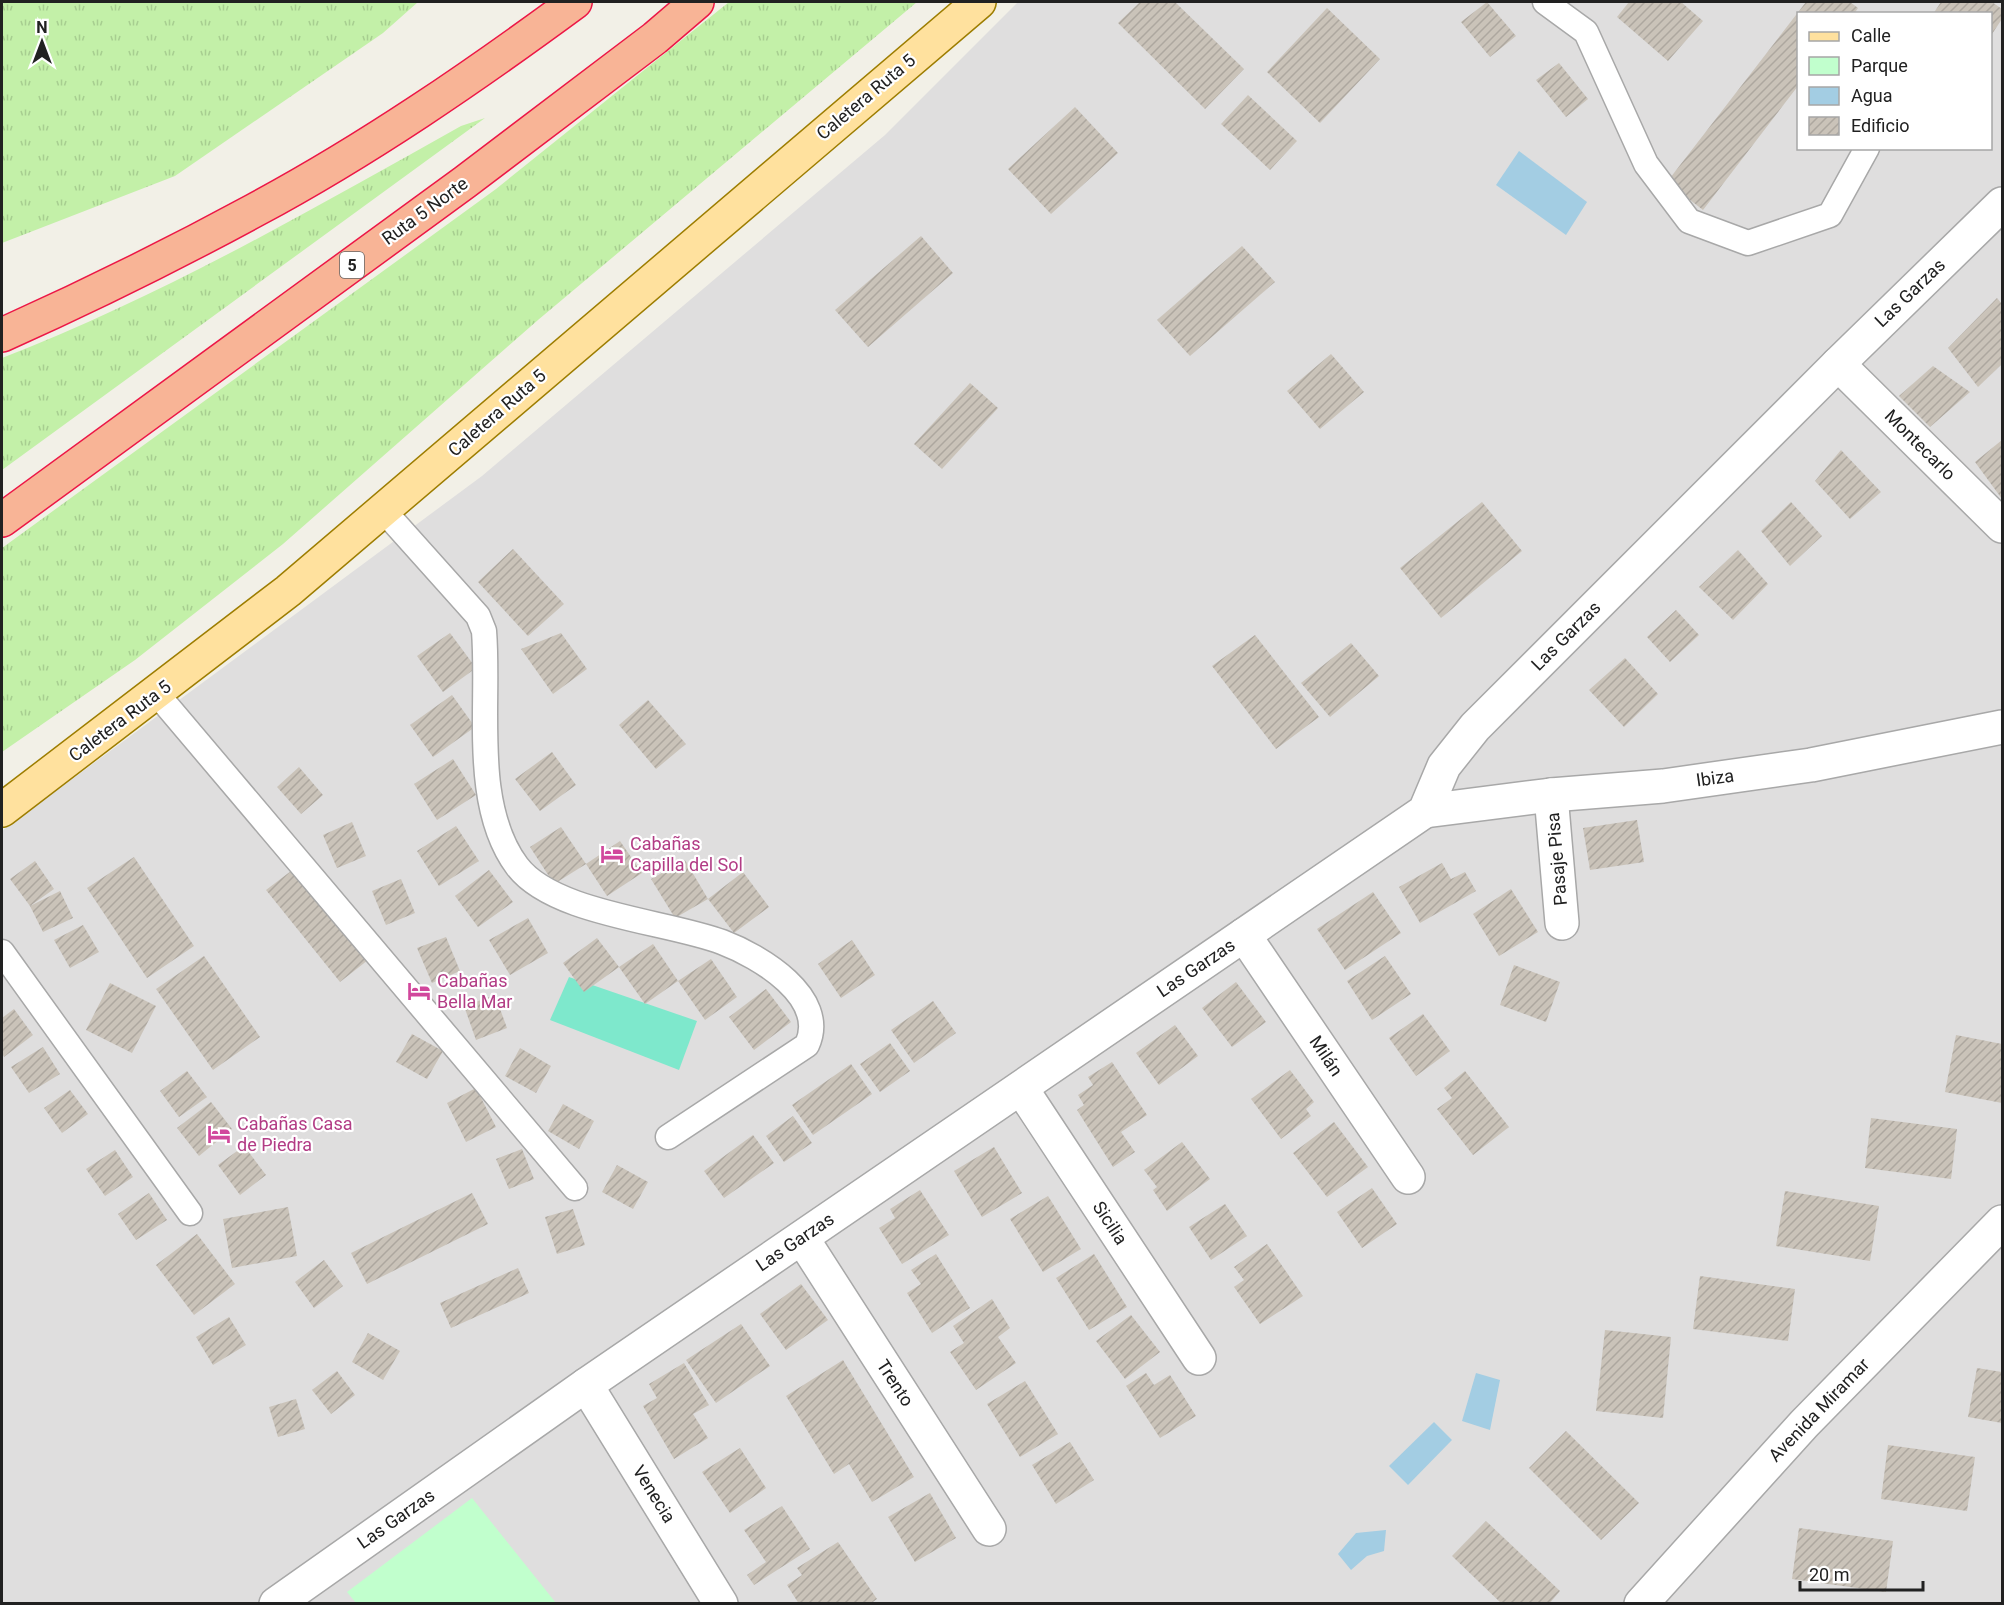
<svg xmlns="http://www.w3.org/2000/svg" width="2004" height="1605" viewBox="0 0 2004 1605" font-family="Roboto,sans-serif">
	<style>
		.residential { fill: #dfdede; fill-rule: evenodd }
		.grass { fill: url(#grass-tufts) }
		.park { fill: #c1ffcd }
		.pitch { fill: #7ee8cc }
		.water { fill: #a3cde3 }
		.building { fill: url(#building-hatch) }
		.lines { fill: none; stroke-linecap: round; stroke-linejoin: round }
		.service-casing { stroke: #a8a8a8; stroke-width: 27 }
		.minor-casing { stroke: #a8a8a8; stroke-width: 36 }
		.tertiary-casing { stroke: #a8a8a8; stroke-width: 36 }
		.primary-casing { stroke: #9d7d00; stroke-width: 36 }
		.trunk-casing { stroke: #ec1746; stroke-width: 36 }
		.service { stroke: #fff; stroke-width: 24 }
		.minor { stroke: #fff; stroke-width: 33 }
		.tertiary { stroke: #fff; stroke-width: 33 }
		.primary { stroke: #ffe19e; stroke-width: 33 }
		.trunk { stroke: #f8b496; stroke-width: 33 }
		.labels { text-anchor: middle; stroke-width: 4.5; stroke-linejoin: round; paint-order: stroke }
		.shield { fill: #fff; stroke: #646464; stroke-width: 1.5 }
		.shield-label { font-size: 16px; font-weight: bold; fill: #212121 }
		.street-label { font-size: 18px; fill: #212121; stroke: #fff }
		.hotel-label { font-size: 18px; fill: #b23c85; stroke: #fff; text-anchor: start }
	</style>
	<defs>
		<pattern id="grass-tufts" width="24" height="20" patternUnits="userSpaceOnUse" patternTransform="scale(1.5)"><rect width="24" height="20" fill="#c3f0a8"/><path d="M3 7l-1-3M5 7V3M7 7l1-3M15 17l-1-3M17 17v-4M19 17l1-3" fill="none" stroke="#a7ce90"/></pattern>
		<pattern id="building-hatch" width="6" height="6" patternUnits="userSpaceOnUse" patternTransform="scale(1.5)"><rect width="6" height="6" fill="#cac3b9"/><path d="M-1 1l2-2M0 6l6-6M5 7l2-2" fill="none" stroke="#ada79f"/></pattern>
	</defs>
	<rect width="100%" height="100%" fill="#f2f0e7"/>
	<path class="residential" d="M1018 2H2002V1603L2 1604V831L482 476 885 135ZM1798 14H1990V148H1798Z"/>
	<g class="grass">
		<path d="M2 2H418L383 33 175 176 2 243Z"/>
		<path d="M729 2H917L538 320 283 544 135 660 2 752V548L496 189Z"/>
		<path d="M485 118 2 470V358C162 296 311 210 461 126Z"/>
	</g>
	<path class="park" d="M472 1498 556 1603H356L347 1592Z"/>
	<path class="pitch" d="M569 977 697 1021 679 1070 550 1020Z"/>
	<g class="water">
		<path d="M1519 151 1587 202 1566 235 1496 185Z"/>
		<path d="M1476 1373 1500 1380 1490 1430 1462 1421Z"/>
		<path d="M1434 1422 1452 1440 1408 1485 1389 1466Z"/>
		<path d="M1386 1530 1384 1551 1367 1556 1351 1570 1338 1554 1356 1533Z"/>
	</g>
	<g class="building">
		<path d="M1140 2H1175L1244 69 1205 109 1118 23Z"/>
		<path d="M1487 2 1516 36 1490 57 1461 22Z"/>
		<path d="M1629 2H1681L1703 21 1668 61 1617 17Z"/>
		<path d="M1806 2H1850L1858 8 1854 14H1798V86L1703 210 1667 182Z"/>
		<path d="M1941 2H1992L2002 9V19L1990 37V14H1933Z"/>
		<path d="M1327 8 1380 59 1320 123 1267 72Z"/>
		<path d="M1559 63 1588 99 1566 117 1536 80Z"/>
		<path d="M1248 95 1297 141 1270 170 1221 124Z"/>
		<path d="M1075 107 1118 153 1051 214 1008 169Z"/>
		<path d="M921 236 953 273 868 347 835 310Z"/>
		<path d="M1242 246 1275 282 1190 356 1157 320Z"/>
		<path d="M1997 298 2002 304V364L1978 387 1948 348Z"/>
		<path d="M1331 354 1364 392 1320 429 1287 391Z"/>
		<path d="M1933 366 1970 392 1930 427 1899 396Z"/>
		<path d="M970 383 998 408 942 469 914 444Z"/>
		<path d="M2002 440V499L1975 462Z"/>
		<path d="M1841 450 1881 492 1850 519 1815 481Z"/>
		<path d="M1482 502 1522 551 1441 618 1400 568Z"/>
		<path d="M1791 502 1822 536 1790 566 1761 531Z"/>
		<path d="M513 549 564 604 528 636 478 582Z"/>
		<path d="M1738 550 1768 584 1733 620 1699 587Z"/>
		<path d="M1676 610 1699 635 1670 662 1647 637Z"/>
		<path d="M450 633 476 668 443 692 417 656Z"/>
		<path d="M561 633 587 669 553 694 521 649Z"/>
		<path d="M1255 635 1319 717 1276 749 1212 666Z"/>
		<path d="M1351 643 1379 676 1330 717 1301 683Z"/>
		<path d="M1625 658 1658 694 1624 727 1589 690Z"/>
		<path d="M452 695 475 727 433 757 410 725Z"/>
		<path d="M648 700 686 744 656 769 619 725Z"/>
		<path d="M552 752 576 785 540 811 515 779Z"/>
		<path d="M453 759 476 795 437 820 414 784Z"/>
		<path d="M299 767 323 795 301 814 277 787Z"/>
		<path d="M1637 820 1644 862 1590 870 1583 828Z"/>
		<path d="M352 822 366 856 337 868 323 835Z"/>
		<path d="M456 826 479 861 439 886 417 851Z"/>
		<path d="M561 827 586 864 554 884 530 847Z"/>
		<path d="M620 841 642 873 607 896 586 864Z"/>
		<path d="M134 857 194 946 147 978 87 888Z"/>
		<path d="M685 860 708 899 675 918 651 879Z"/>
		<path d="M35 861 54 889 30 906 10 879Z"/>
		<path d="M1442 863 1451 879 1465 872 1476 891 1420 923 1399 887Z"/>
		<path d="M295 868 368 960 340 982 266 890Z"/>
		<path d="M489 870 513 902 478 927 455 896Z"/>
		<path d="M743 872 769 907 734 933 708 899Z"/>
		<path d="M401 879 415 913 386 925 372 891Z"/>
		<path d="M1511 889 1538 932 1499 956 1473 914Z"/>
		<path d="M60 891 73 918 43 932 30 906Z"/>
		<path d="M1373 892 1401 933 1345 970 1317 929Z"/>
		<path d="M528 918 548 953 510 975 489 940Z"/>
		<path d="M83 925 99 952 70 968 54 940Z"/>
		<path d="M446 937 460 971 432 983 417 948Z"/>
		<path d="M597 938 619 967 584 992 563 963Z"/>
		<path d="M852 940 875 975 841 998 818 964Z"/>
		<path d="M653 944 678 981 645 1004 619 967Z"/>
		<path d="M204 956 260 1037 213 1070 156 989Z"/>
		<path d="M1385 956 1411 994 1372 1020 1347 981Z"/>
		<path d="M711 959 737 997 705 1020 678 981Z"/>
		<path d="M1514 965 1560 982 1546 1022 1500 1005Z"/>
		<path d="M1236 982 1266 1022 1232 1047 1202 1008Z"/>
		<path d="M110 983 156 1006 132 1053 86 1030Z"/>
		<path d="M766 989 791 1022 754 1050 729 1017Z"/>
		<path d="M495 995 507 1028 476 1040 464 1006Z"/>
		<path d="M933 1001 956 1033 914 1063 891 1030Z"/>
		<path d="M14 1009 33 1035 4 1057 2 1053V1018Z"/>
		<path d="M1423 1014 1450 1051 1416 1076 1389 1038Z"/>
		<path d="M1175 1025 1198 1056 1159 1085 1136 1053Z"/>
		<path d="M412 1034 443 1051 427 1079 396 1062Z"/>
		<path d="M1956 1035 2002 1044V1103L1945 1092Z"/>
		<path d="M890 1043 910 1071 880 1092 860 1064Z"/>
		<path d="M43 1047 60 1074 29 1093 11 1067Z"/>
		<path d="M520 1048 551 1066 536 1093 505 1076Z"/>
		<path d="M1112 1062 1147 1115 1121 1132 1135 1152 1113 1167 1077 1110 1084 1105 1078 1095 1093 1085 1088 1077Z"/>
		<path d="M851 1064 872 1094 813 1135 792 1105Z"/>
		<path d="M1290 1070 1314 1102 1306 1109 1311 1116 1281 1139 1251 1099Z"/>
		<path d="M187 1071 207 1097 179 1117 160 1091Z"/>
		<path d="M1465 1071 1509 1127 1473 1155 1437 1109 1452 1098 1444 1088Z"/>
		<path d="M476 1088 496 1127 466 1142 447 1103Z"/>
		<path d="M70 1090 88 1114 62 1133 44 1108Z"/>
		<path d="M211 1102 232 1129 199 1156 177 1128Z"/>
		<path d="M563 1104 594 1121 579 1149 548 1131Z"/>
		<path d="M793 1116 812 1143 784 1162 766 1136Z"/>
		<path d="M1871 1118 1957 1129 1951 1179 1865 1168Z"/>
		<path d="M1334 1122 1368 1167 1327 1197 1293 1153Z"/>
		<path d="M753 1135 774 1163 724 1198 704 1171Z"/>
		<path d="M1182 1142 1210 1179 1167 1211 1153 1190 1157 1187 1144 1170Z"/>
		<path d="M244 1146 266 1175 240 1195 218 1165Z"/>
		<path d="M994 1147 1022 1193 982 1217 954 1171Z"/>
		<path d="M522 1149 534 1179 509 1189 496 1159Z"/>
		<path d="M115 1150 133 1177 105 1196 86 1169Z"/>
		<path d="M617 1165 648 1182 633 1209 602 1192Z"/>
		<path d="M1372 1188 1397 1224 1362 1248 1337 1212Z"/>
		<path d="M920 1190 949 1235 902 1264 879 1228 895 1218 890 1209Z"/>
		<path d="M1785 1191 1879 1206 1870 1261 1776 1246Z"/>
		<path d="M149 1193 167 1220 136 1240 118 1214Z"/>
		<path d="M472 1193 488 1224 367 1284 351 1253Z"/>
		<path d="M1048 1196 1081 1249 1043 1272 1010 1219Z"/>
		<path d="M1225 1204 1247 1236 1211 1260 1189 1227Z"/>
		<path d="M288 1207 297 1256 232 1268 223 1219Z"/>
		<path d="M573 1209 585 1245 557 1254 545 1217Z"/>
		<path d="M197 1234 235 1284 194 1315 156 1265Z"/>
		<path d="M1267 1244 1303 1296 1260 1324 1234 1287 1244 1280 1234 1267Z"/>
		<path d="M936 1254 970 1308 932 1333 907 1293 921 1284 911 1270Z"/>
		<path d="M1094 1254 1127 1307 1089 1330 1056 1278Z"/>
		<path d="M324 1260 343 1286 314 1308 295 1282Z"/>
		<path d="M518 1268 529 1293 451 1328 440 1303Z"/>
		<path d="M1700 1276 1795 1289 1788 1341 1693 1329Z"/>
		<path d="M801 1284 828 1320 786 1350 760 1314Z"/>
		<path d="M992 1299 1010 1328 998 1337 1016 1363 976 1390 950 1352 964 1343 953 1326Z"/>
		<path d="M1131 1315 1160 1352 1125 1379 1096 1341Z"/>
		<path d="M229 1317 246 1345 213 1365 196 1337Z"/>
		<path d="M741 1324 770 1366 716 1403 686 1360Z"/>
		<path d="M1605 1330 1671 1337 1663 1418 1596 1411Z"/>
		<path d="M368 1333 400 1351 383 1380 352 1362Z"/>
		<path d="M843 1360 914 1477 872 1502 849 1464 834 1474 786 1396Z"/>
		<path d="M684 1363 709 1405 693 1414 708 1438 674 1459 643 1406 657 1398 649 1384Z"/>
		<path d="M1977 1368 2002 1372V1423L1968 1417Z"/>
		<path d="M337 1371 355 1395 331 1414 312 1390Z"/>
		<path d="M1146 1373 1154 1385 1170 1375 1196 1416 1160 1438 1126 1386Z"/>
		<path d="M1025 1381 1058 1434 1020 1457 987 1404Z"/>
		<path d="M296 1399 305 1429 278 1437 269 1407Z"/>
		<path d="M1566 1431 1639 1503 1601 1540 1529 1468Z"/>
		<path d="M1070 1442 1094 1480 1056 1504 1032 1465Z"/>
		<path d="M1888 1445 1975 1457 1967 1511 1881 1499Z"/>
		<path d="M740 1448 766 1488 730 1513 702 1472Z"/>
		<path d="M930 1493 956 1538 915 1562 888 1517Z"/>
		<path d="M782 1506 810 1549 754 1585 747 1575 766 1562 744 1530Z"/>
		<path d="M1486 1521 1560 1591 1549 1604H1502L1452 1556Z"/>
		<path d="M1799 1528 1893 1541 1886 1592 1792 1579Z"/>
		<path d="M838 1542 877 1599 870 1604H799L787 1585 802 1575 797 1568Z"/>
	</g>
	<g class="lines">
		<g class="service-casing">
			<g id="service">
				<path d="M1545 2 1586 32 1646 164 1689 221 1748 243 1830 215 1867 148"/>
				<path d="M384 511 478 616 484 631C490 704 471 804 517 866 553 914 666 921 722 942 759 956 829 997 807 1045L668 1137"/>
				<path d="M157 694 575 1188"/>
				<path d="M2 952 190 1213"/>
			</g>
		</g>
		<g class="minor-casing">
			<g id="minor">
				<path d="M1838 364 2002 526"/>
				<path d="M1551 795 1562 923"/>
				<path d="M1425 811 1551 795 1663 786 1811 765 2002 727"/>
				<path d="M1244 935 1408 1177"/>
				<path d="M1021 1088 1199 1358"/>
				<path d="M802 1238 989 1529"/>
				<path d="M586 1385 721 1604"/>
				<path d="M276 1604 586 1385 1425 811 1444 766 1475 727 1838 364 2002 204"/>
			</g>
		</g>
		<g class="tertiary-casing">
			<path id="tertiary" d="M1641 1604 1804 1424 2002 1222"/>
		</g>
		<g class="primary-casing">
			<path id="primary" d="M2 810 288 591 979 2"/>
		</g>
		<g class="trunk-casing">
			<g id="trunk">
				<path d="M2 335C87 297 172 255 255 210 367 150 473 77 575 2"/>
				<path d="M2 520 465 182 655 38 697 2"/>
			</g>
		</g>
		<use href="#service" class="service"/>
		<use href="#minor" class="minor"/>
		<use href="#tertiary" class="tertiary"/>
		<use href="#primary" class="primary"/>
		<use href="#trunk" class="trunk"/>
	</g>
	<defs>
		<g id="hotel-bare" transform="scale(1.8)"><path d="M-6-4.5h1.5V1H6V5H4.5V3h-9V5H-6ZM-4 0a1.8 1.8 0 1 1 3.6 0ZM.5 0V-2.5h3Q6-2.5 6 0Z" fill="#d1479c" stroke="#fff" stroke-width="2.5" paint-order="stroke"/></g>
	</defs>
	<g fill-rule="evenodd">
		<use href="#hotel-bare" x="612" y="854"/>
		<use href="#hotel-bare" x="419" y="991"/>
		<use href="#hotel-bare" x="219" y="1134"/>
	</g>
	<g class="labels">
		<rect class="shield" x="340" y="252" width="24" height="26" rx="4.5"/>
		<g class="shield-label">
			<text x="352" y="271">5</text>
		</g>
		<g class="street-label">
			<text transform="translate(866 97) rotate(-40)" y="6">Caletera Ruta 5</text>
			<text transform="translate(425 211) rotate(-36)" y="6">Ruta 5 Norte</text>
			<text transform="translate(1910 293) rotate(-44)" y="6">Las Garzas</text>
			<text transform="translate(497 413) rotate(-41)" y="6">Caletera Ruta 5</text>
			<text transform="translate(1920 445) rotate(45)" y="6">Montecarlo</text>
			<text transform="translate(1566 636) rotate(-45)" y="6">Las Garzas</text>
			<text transform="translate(120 721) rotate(-37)" y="6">Caletera Ruta 5</text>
			<text transform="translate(1715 778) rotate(-8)" y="6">Ibiza</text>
			<text transform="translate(1557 859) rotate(-95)" y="6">Pasaje Pisa</text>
			<text transform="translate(1196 968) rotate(-34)" y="6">Las Garzas</text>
			<text transform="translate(1326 1056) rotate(56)" y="6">Milán</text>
			<text transform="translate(1110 1223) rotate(57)" y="6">Sicilia</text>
			<text transform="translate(795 1242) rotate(-34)" y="6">Las Garzas</text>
			<text transform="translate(895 1383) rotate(57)" y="6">Trento</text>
			<text transform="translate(1819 1410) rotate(-46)" y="6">Avenida Miramar</text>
			<text transform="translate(654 1494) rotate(58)" y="6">Venecia</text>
			<text transform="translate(396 1519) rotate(-35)" y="6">Las Garzas</text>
		</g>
		<g class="hotel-label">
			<text x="630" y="850">Cabañas<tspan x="630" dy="21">Capilla del Sol</tspan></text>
			<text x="437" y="987">Cabañas<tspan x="437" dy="21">Bella Mar</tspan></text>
			<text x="237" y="1130">Cabañas Casa<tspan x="237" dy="21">de Piedra</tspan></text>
		</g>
	</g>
	<rect width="2004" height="1605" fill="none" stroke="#212121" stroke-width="6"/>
	<rect x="1797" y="12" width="195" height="138" fill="#ffffff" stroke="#a6a6a6" stroke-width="1.5"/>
	<rect x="1809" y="32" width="30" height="9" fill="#ffe19e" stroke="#a6a6a6" stroke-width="1.5"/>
	<text x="1851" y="42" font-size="18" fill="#212121">Calle</text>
	<rect x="1809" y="57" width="30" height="18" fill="#c1ffcd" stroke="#a6a6a6" stroke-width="1.5"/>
	<text x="1851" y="72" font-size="18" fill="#212121">Parque</text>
	<rect x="1809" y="87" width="30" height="18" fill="#a3cde3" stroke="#a6a6a6" stroke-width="1.5"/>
	<text x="1851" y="102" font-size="18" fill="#212121">Agua</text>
	<rect x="1809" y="117" width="30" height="18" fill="url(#building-hatch)" stroke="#a6a6a6" stroke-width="1.5"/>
	<text x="1851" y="132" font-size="18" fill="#212121">Edificio</text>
	<g transform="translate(42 42)" stroke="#ffffff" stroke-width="4.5" paint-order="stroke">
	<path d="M0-4.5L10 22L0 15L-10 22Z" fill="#212121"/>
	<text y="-9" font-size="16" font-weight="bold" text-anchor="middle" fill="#212121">N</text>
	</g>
	<path d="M1800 1581v9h123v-9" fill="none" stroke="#212121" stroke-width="3"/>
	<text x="1809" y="1581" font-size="18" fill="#212121" stroke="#ffffff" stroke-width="4.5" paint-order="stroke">20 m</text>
</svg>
